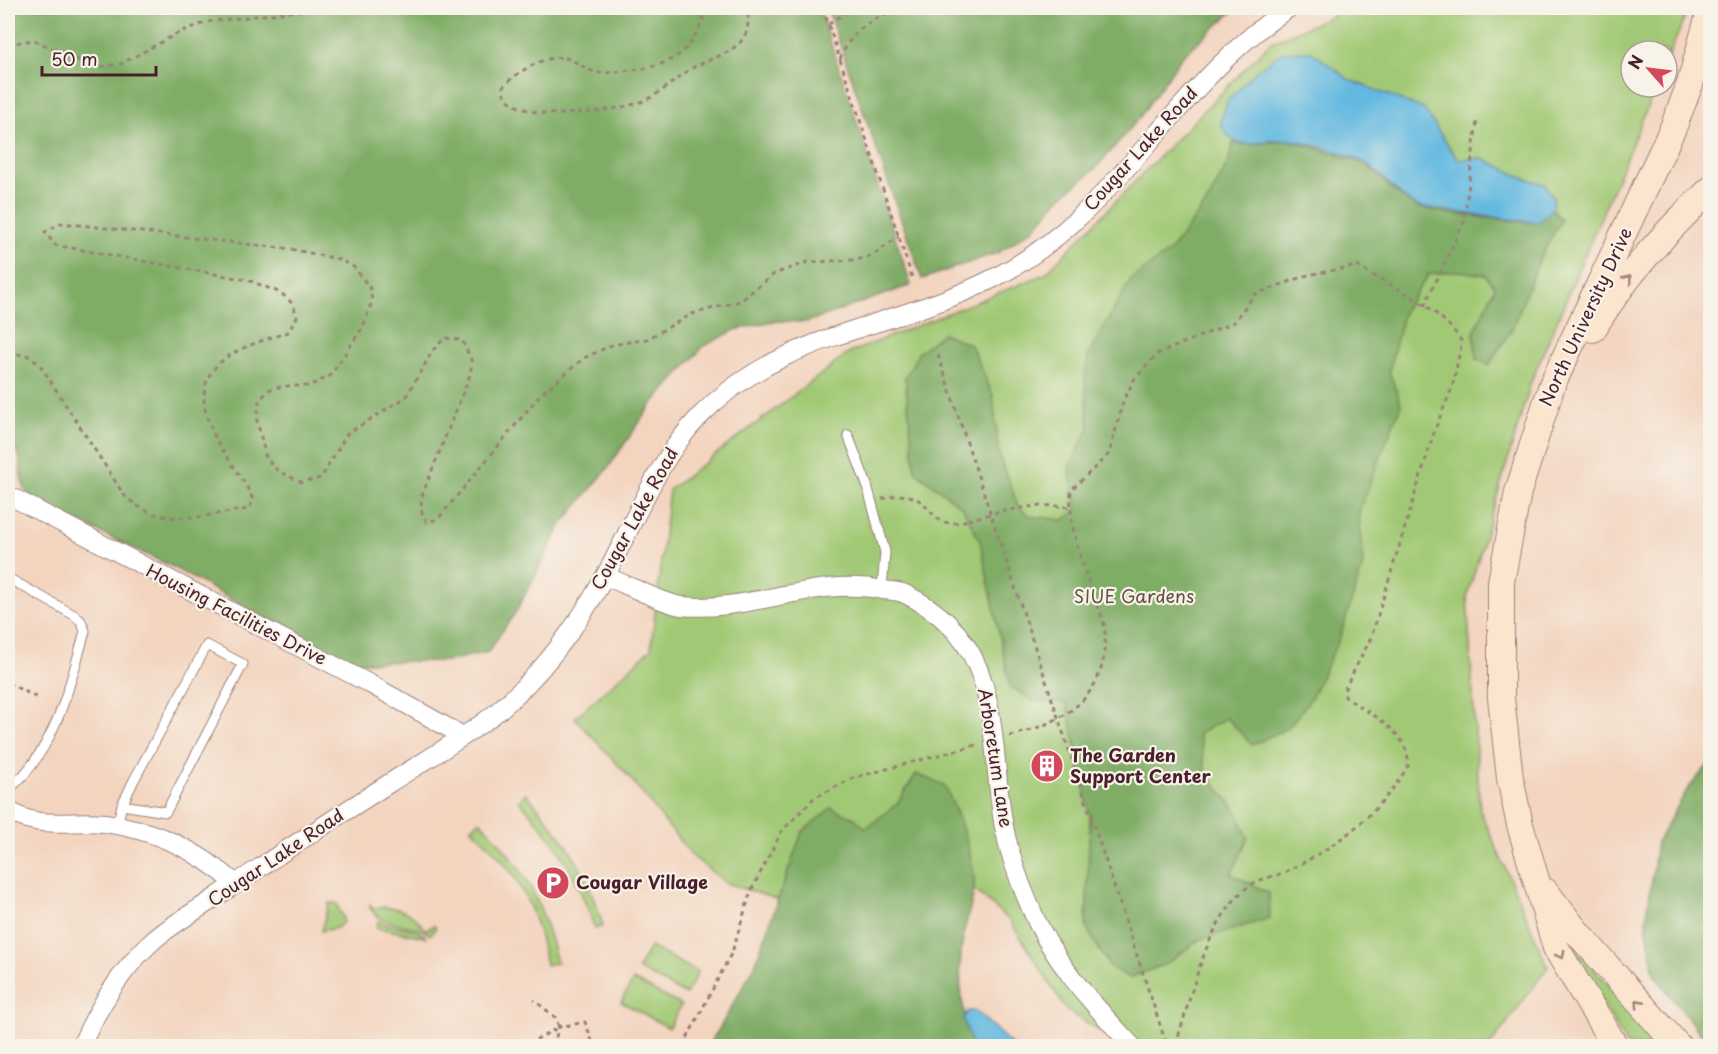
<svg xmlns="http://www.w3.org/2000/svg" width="1718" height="1054" viewBox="0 0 1718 1054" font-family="'Playpen Sans',sans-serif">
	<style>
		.built { fill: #f3d4bf; fill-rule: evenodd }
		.green { fill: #a1c974; stroke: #767450; stroke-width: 1.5 }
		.forest { fill: #80ad66; stroke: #656648; stroke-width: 1.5 }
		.water { fill: #64b9e0; stroke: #576c86; stroke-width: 1.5 }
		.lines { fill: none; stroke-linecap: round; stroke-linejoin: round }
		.lane-casing { stroke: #9b827a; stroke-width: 11 }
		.street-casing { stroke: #9b827a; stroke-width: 20 }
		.secondary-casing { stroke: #9b827a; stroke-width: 28 }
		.path { stroke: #9b827a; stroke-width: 3; stroke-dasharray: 4.5 4.5; stroke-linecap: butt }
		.lane { stroke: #fff; stroke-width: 9 }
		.street { stroke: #fff; stroke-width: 18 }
		.secondary { stroke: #fce5cf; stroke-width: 26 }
		.path-bridge { stroke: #9b827a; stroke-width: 3; stroke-dasharray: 4.5 4.5; stroke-linecap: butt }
		.oneway { stroke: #a3827d }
		.labels { text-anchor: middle; stroke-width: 4.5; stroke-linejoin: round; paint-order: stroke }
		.street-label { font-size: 18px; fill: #4a1f2b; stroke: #f7f3e8 }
		.park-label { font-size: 18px; fill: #645241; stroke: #f7f3e8 }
		.poi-label { font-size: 18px; font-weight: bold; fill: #4a1f2b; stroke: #f7f3e8; text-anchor: start }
	</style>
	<rect width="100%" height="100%" fill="#f7f3e8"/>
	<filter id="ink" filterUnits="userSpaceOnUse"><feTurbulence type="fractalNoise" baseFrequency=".0167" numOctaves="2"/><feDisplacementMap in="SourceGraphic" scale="12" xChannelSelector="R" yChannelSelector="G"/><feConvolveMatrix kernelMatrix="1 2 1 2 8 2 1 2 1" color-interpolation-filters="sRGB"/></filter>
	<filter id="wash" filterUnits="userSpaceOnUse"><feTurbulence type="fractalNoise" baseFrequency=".008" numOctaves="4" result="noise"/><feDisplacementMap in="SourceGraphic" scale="24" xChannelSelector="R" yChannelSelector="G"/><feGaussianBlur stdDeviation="1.35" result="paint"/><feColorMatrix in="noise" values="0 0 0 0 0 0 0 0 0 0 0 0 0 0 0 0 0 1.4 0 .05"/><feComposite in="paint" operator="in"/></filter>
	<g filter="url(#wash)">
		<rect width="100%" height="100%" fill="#ece5c9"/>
		<path class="built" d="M8 8H1710V1046H8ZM1631 51H1667V87H1631Z"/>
		<g class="green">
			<path d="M1350 8H1583L1686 15 1667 60V51H1631V87H1656L1531 382 1467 597 1480 810 1548 967 1490 1046H1126L1067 1011 1011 922 971 887 804 908 726 883 691 855 631 779 575 718 651 649 669 490 849 353 1045 274 1270 43Z"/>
			<path d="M526 793C567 842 584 864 603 926L595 929C577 876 558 841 519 801Z"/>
			<path d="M480 821C526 870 541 898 557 963L546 965C536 905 516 869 471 828Z"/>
			<path d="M329 903H336L343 917V922L337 928 321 931Z"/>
			<path d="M369 904 372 908C396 905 411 910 426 930L434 925 436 928 430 935C413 921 375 928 369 904Z"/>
			<path d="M378 921C394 929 414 925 426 937L376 928Z"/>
			<path d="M1572 944 1663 1046H1627L1569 946Z"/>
			<path d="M650 947 698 972 686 995 638 969Z"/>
			<path d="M633 980 681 1005 669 1028 621 1002Z"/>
		</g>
		<g class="forest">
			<path d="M8 8H819L911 285 807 322 772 321 735 330 704 346 651 405 608 468 562 524 517 610 488 652 447 661 359 662 321 649 173 567 30 499C27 494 24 487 22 481 18 466 26 456 8 443Z"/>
			<path d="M827 8H1237L1183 55 1139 118 1097 167 1060 198 1033 229 999 252 922 279Z"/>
			<path d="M1290 140 1364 163 1394 191 1417 207 1452 214 1537 223 1553 209 1561 220 1540 258 1512 329 1489 365 1476 359 1474 332 1495 287 1485 275 1458 271 1429 274 1404 310 1389 371 1401 405 1359 511 1363 565 1340 637 1311 698 1288 728 1252 745 1227 718 1199 733 1206 774 1235 808 1248 838 1231 874 1269 893 1270 918 1199 940 1166 964 1129 978 1109 966 1086 927 1090 816 1067 703 1034 701 1010 686 980 541 962 507 915 471 905 378 919 352 943 333 971 345 993 396 999 455 1018 506 1030 516 1063 520 1077 510 1069 468 1089 428 1085 378 1088 355 1131 279 1169 252 1208 201 1228 163 1233 143C1251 147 1271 141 1290 140Z"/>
			<path d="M1710 763V1046L1654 975 1646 922 1657 842 1687 790Z"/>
			<path d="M916 774 944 785C959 815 970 844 974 877 976 894 967 916 964 932 956 971 961 1009 972 1046H707L718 1031 755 965 802 832 831 808 854 818 866 828 897 804Z"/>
		</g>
		<g class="water">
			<path d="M1311 51 1350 80 1424 109 1458 160 1482 158 1526 179 1545 184 1553 197V209L1537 223C1504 217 1471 216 1438 209 1431 208 1422 209 1416 206 1395 195 1383 173 1363 162 1347 154 1307 142 1289 140 1257 138 1235 159 1220 121L1229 99 1257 70 1283 52Z"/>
			<path d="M968 1011H976L1013 1046H972L963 1018Z"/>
		</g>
	</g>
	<g filter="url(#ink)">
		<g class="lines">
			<g class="lane-casing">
				<g id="lane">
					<path d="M848 435 867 485 885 552 882 589"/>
					<path d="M8 578 74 615 81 621 85 631C70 686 54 753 8 790"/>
					<path d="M117 825 122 805 134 780 207 645 243 664 166 812 122 805"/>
				</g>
			</g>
			<g class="street-casing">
				<g id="street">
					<path d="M8 495 370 684 463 736"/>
					<path d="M605 576C623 583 665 604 681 606 749 613 815 576 883 590 890 591 899 591 905 594 1007 643 987 735 1004 827 1009 852 1019 881 1029 904 1051 960 1092 1003 1132 1046"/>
					<path d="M8 809C33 831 74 819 105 823 156 830 197 850 236 884"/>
					<path d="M81 1046C98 1008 123 967 155 939 174 923 196 911 216 897 272 859 330 821 388 784 424 761 463 739 497 712 541 675 576 628 604 578 635 523 655 462 700 416 784 330 893 330 994 278 1117 216 1175 82 1289 8"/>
				</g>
			</g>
			<g class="secondary-casing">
				<g id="secondary">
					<path d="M1593 329C1624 277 1666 231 1710 190"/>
					<path d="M1546 892 1576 931 1678 1046"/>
					<path d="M1615 1046 1556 948 1520 825 1510 778 1501 698V582L1518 492 1552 385 1673 128 1690 84 1710 11"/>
				</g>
			</g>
			<g class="path">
				<path d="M707 8C692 50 677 65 632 70 622 71 610 73 600 73 588 72 577 61 566 58 545 54 515 73 502 88 511 128 609 112 638 103 661 96 675 77 696 66 712 58 737 52 745 35 749 28 748 16 748 8"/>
				<path d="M823 8 912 277"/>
				<path d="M829 24 852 8"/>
				<path d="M8 44 34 40 87 64 100 67 121 64 180 32 207 22 321 8"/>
				<path d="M840 59C853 28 869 22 897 8"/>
				<path d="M1424 306 1464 222 1477 121"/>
				<path d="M8 353 27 355 40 365 124 495C161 531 202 515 249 509L253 500C244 477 226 459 215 437 181 366 232 350 288 332L297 317 293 304 281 293 248 280 55 245 45 232 61 223 291 249 338 259 354 267 370 288 372 301 363 327 330 376 309 386H284L268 390 259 402 257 421 266 458 278 471 301 482 321 478 347 434 406 397 433 350 445 338 462 340 472 362 470 375 421 498 422 513 427 522 438 519 540 395 584 358 612 345 647 339 692 314 740 301 774 274 808 262 856 260 872 256 899 236"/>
				<path d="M938 355 1167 1046"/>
				<path d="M882 499C929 484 924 520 949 523 956 524 962 521 968 520"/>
				<path d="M1002 511 1041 505 1070 507"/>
				<path d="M8 683 38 698"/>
				<path d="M1010 736C1065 722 1108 698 1105 632 1105 622 1099 610 1095 601 1083 564 1068 529 1071 490L1109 454 1124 399 1134 380 1157 354 1234 322 1255 294 1308 275 1357 266C1393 288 1439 305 1462 342L1452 388 1435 429 1371 638 1345 688V697C1370 714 1411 732 1408 766 1380 813 1338 846 1289 870 1274 878 1258 877 1244 890 1203 928 1193 995 1175 1046"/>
				<path d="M528 1044 559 1027 555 1017 534 1000"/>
				<path d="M553 1046 559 1027 585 1022 594 1046"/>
				<path d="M683 1046 732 952 751 891 782 831 814 798 853 778 980 744"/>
			</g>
			<use href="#lane" class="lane"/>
			<use href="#street" class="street"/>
			<use href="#secondary" class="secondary"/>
			<path class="path-bridge" d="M968 520 1002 511"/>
		</g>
		<defs><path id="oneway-chevron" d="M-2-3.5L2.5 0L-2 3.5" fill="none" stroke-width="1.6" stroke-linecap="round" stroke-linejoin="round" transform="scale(1.5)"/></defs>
		<g class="oneway">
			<use href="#oneway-chevron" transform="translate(1628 279) rotate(-52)"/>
			<use href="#oneway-chevron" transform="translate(1561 955) rotate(62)"/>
			<use href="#oneway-chevron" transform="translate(1639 1003) rotate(-132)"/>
		</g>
	</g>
	<defs>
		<g id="building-disc" transform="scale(1.725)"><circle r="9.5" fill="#d1495b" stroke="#f7f3e8"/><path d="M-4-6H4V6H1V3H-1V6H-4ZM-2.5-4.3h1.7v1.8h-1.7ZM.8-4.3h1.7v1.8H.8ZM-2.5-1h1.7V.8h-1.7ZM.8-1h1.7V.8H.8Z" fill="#fff"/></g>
		<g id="parking-disc" transform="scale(1.725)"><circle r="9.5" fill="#d1495b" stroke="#f7f3e8"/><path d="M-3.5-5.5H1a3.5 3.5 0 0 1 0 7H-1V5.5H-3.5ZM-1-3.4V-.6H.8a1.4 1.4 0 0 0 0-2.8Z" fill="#fff"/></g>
	</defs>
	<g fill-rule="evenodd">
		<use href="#building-disc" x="1047" y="766"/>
		<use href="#parking-disc" x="553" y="883"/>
	</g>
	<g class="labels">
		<g class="street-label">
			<text transform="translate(1141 149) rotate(-48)" y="6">Cougar Lake Road</text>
			<text transform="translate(1586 317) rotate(-65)" y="6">North University Drive</text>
			<text transform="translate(635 519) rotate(-61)" y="6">Cougar Lake Road</text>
			<text transform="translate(236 615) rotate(27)" y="6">Housing Facilities Drive</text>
			<text transform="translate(995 758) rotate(81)" y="6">Arboretum Lane</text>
			<text transform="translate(276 858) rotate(-34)" y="6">Cougar Lake Road</text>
		</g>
		<g class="park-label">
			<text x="1134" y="603">SIUE Gardens</text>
		</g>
		<g class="poi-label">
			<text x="1070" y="762">The Garden<tspan x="1070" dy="21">Support Center</tspan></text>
			<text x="576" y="889">Cougar Village</text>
		</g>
	</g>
	<rect width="1718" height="1054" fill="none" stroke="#f7f3e8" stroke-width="30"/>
	<g transform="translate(1649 69) rotate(298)"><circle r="28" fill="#f7f3e8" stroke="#b29e9c" stroke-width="1.5"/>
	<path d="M0-4.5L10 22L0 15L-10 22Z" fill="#d1495b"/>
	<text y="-9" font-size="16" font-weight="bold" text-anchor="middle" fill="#4a1f2b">N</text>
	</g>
	<path d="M42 66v9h114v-9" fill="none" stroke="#4a1f2b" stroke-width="3"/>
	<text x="51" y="66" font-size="18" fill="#4a1f2b" stroke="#f7f3e8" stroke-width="4.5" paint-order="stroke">50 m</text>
</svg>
